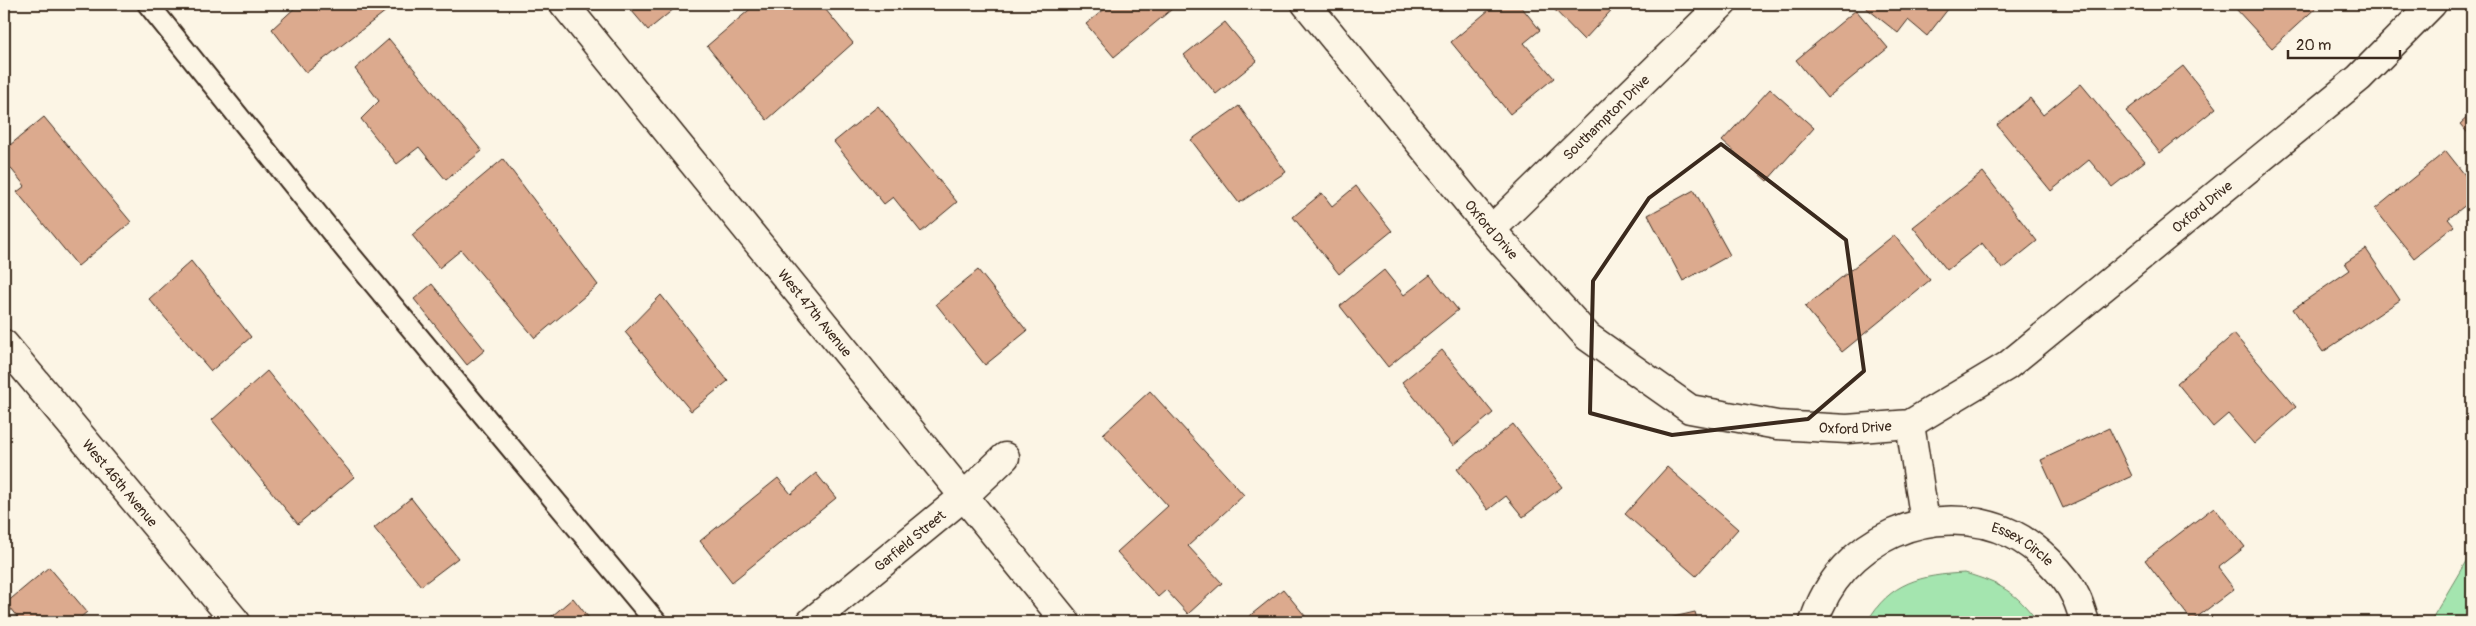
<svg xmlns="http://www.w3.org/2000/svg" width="2476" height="626" viewBox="0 0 2476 626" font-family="Pangolin,sans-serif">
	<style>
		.green { fill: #a4e5af; stroke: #708866 }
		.building { fill: #dcaa8e; stroke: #3b2a1e }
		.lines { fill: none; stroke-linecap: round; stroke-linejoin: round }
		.service-casing { stroke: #3b2a1e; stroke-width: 24 }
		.minor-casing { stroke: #3b2a1e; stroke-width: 31 }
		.service { stroke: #fcf5e5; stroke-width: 20 }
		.minor { stroke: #fcf5e5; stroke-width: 28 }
		.marked { fill: none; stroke: #3b2a1e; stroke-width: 4; stroke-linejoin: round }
		.labels { text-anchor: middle; stroke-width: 5; stroke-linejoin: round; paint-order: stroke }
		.street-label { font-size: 14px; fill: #3b2a1e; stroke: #fcf5e5 }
	</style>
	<rect width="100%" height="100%" fill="#fcf5e5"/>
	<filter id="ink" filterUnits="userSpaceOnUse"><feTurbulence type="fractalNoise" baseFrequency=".02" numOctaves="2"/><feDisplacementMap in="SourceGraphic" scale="10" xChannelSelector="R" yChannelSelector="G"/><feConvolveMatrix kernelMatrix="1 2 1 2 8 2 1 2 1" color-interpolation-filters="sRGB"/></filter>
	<g filter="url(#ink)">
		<g class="green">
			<path d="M2472 551V622H2430Z"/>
			<path d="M1965 573C2001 584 2015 591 2038 622H1867C1890 582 1921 575 1965 573Z"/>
		</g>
		<g class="building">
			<path d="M4 4H14L4 12Z"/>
			<path d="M299 4H395L306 73 272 29Z"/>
			<path d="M626 4H680L648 30Z"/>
			<path d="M756 4H821L853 43 767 120 707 46Z"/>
			<path d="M1111 4H1178L1114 57 1086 24Z"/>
			<path d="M1496 4H1519L1540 30 1524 43 1554 78 1510 114 1451 42Z"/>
			<path d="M1549 4H1617L1584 40Z"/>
			<path d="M1868 4H1952L1927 36 1908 20 1898 33 1865 7Z"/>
			<path d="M2242 4H2320L2272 48 2236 9Z"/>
			<path d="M1856 10 1888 48 1827 98 1796 60Z"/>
			<path d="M1225 22 1257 61 1216 94 1184 55Z"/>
			<path d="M389 39 482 151 446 180 419 147 397 164 361 119 379 101 355 69Z"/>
			<path d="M2183 66 2216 108 2160 153 2126 111Z"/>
			<path d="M2081 84 2145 161 2112 187 2089 160 2051 191 1997 125 2030 98 2043 115Z"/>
			<path d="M1770 89 1814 128 1767 181 1722 141Z"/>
			<path d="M878 106 957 202 921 232 893 197 884 204 834 142Z"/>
			<path d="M1239 106 1286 172 1239 203 1191 140Z"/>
			<path d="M2472 113V138L2460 124Z"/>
			<path d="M44 117 131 222 78 266 17 192 25 186 4 160V150Z"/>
			<path d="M2446 151 2472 184V200L2448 219 2454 226 2414 258 2375 209Z"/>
			<path d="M503 159 598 285 535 338 461 250 439 268 412 235Z"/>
			<path d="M1983 172 2037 241 2002 269 1982 243 1947 270 1913 227Z"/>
			<path d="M1356 186 1392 231 1339 274 1293 217 1322 193 1332 206Z"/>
			<path d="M1694 190 1730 255 1683 281 1648 215Z"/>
			<path d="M1894 235 1930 280 1842 352 1805 307Z"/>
			<path d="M2366 249 2400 300 2323 352 2293 309 2350 270 2345 263Z"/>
			<path d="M191 261 251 337 211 371 149 299Z"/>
			<path d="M978 270 1027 331 985 365 936 304Z"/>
			<path d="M1384 270 1404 295 1430 275 1458 310 1388 367 1340 306Z"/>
			<path d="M432 284 485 350 467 365 414 299Z"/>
			<path d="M661 295 728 381 691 411 625 332Z"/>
			<path d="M2234 334 2296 407 2254 444 2228 414 2213 427 2177 383Z"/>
			<path d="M1442 350 1493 413 1453 446 1402 382Z"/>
			<path d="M267 371 354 477 298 524 212 420Z"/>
			<path d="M1150 391 1244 495 1188 546 1222 583 1188 614 1166 590 1158 597 1117 552 1168 506 1103 434Z"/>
			<path d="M1513 424 1562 487 1523 517 1506 496 1488 510 1457 469Z"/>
			<path d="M2109 428 2132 476 2063 508 2041 460Z"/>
			<path d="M1667 467 1738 529 1696 576 1625 514Z"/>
			<path d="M816 473 836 498 732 582 700 541 778 478 791 494Z"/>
			<path d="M411 498 458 558 421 586 374 528Z"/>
			<path d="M2214 507 2245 547 2218 568 2234 589 2192 621 2145 560Z"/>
			<path d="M49 567 87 612 75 622H21L6 603Z"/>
			<path d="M1283 589 1310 622H1242Z"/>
			<path d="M573 598 592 622H545Z"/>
			<path d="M1695 612 1698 622H1652Z"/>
		</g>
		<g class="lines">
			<g class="service-casing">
				<path id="service" d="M148 4 346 250 656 622"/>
			</g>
			<g class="minor-casing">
				<g id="minor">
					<path id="s1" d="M564 4 1066 622"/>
					<path id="s2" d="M1306 4 1491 230 1588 337 1690 409 1777 425 1847 429 1910 424 2007 366 2359 78 2432 4"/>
					<path id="s3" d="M1491 230 1722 4"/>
					<path id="s4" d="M4 344 236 622"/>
					<path d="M1910 424 1925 522"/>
					<path id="s5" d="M811 622 963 497 1005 457"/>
					<path id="s6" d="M1814 622C1839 540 1933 497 2012 534 2035 545 2066 574 2076 597 2080 605 2082 614 2085 622"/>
				</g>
			</g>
			<use href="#service" class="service"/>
			<use href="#minor" class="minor"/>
		</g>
	</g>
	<path class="marked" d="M1721 144 1846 240 1864 371 1808 419 1672 435 1590 413 1593 281 1649 198Z"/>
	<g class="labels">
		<g class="street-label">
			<text dy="5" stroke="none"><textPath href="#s3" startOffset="161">Southampton Drive</textPath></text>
			<text dy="5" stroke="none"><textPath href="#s2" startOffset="1148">Oxford Drive</textPath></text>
			<text dy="5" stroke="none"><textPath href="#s2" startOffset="292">Oxford Drive</textPath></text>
			<text dy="5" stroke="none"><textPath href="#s1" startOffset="398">West 47th Avenue</textPath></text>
			<text dy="5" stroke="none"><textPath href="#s2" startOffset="728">Oxford Drive</textPath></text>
			<text dy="5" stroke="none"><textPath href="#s4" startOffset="181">West 46th Avenue</textPath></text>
			<text dy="5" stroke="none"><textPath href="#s5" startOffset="128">Garfield Street</textPath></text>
			<text dy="5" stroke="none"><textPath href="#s6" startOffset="259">Essex Circle</textPath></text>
		</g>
	</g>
	<rect width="2476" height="626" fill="none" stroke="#fcf5e5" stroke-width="20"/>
	<rect x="10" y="10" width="2456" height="606" fill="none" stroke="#3b2a1e" stroke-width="2" filter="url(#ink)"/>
	<path d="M2288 50v8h112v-8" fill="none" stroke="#3b2a1e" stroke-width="2.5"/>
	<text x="2296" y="50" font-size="15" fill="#3b2a1e" stroke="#fcf5e5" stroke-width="4" paint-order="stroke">20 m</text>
</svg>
